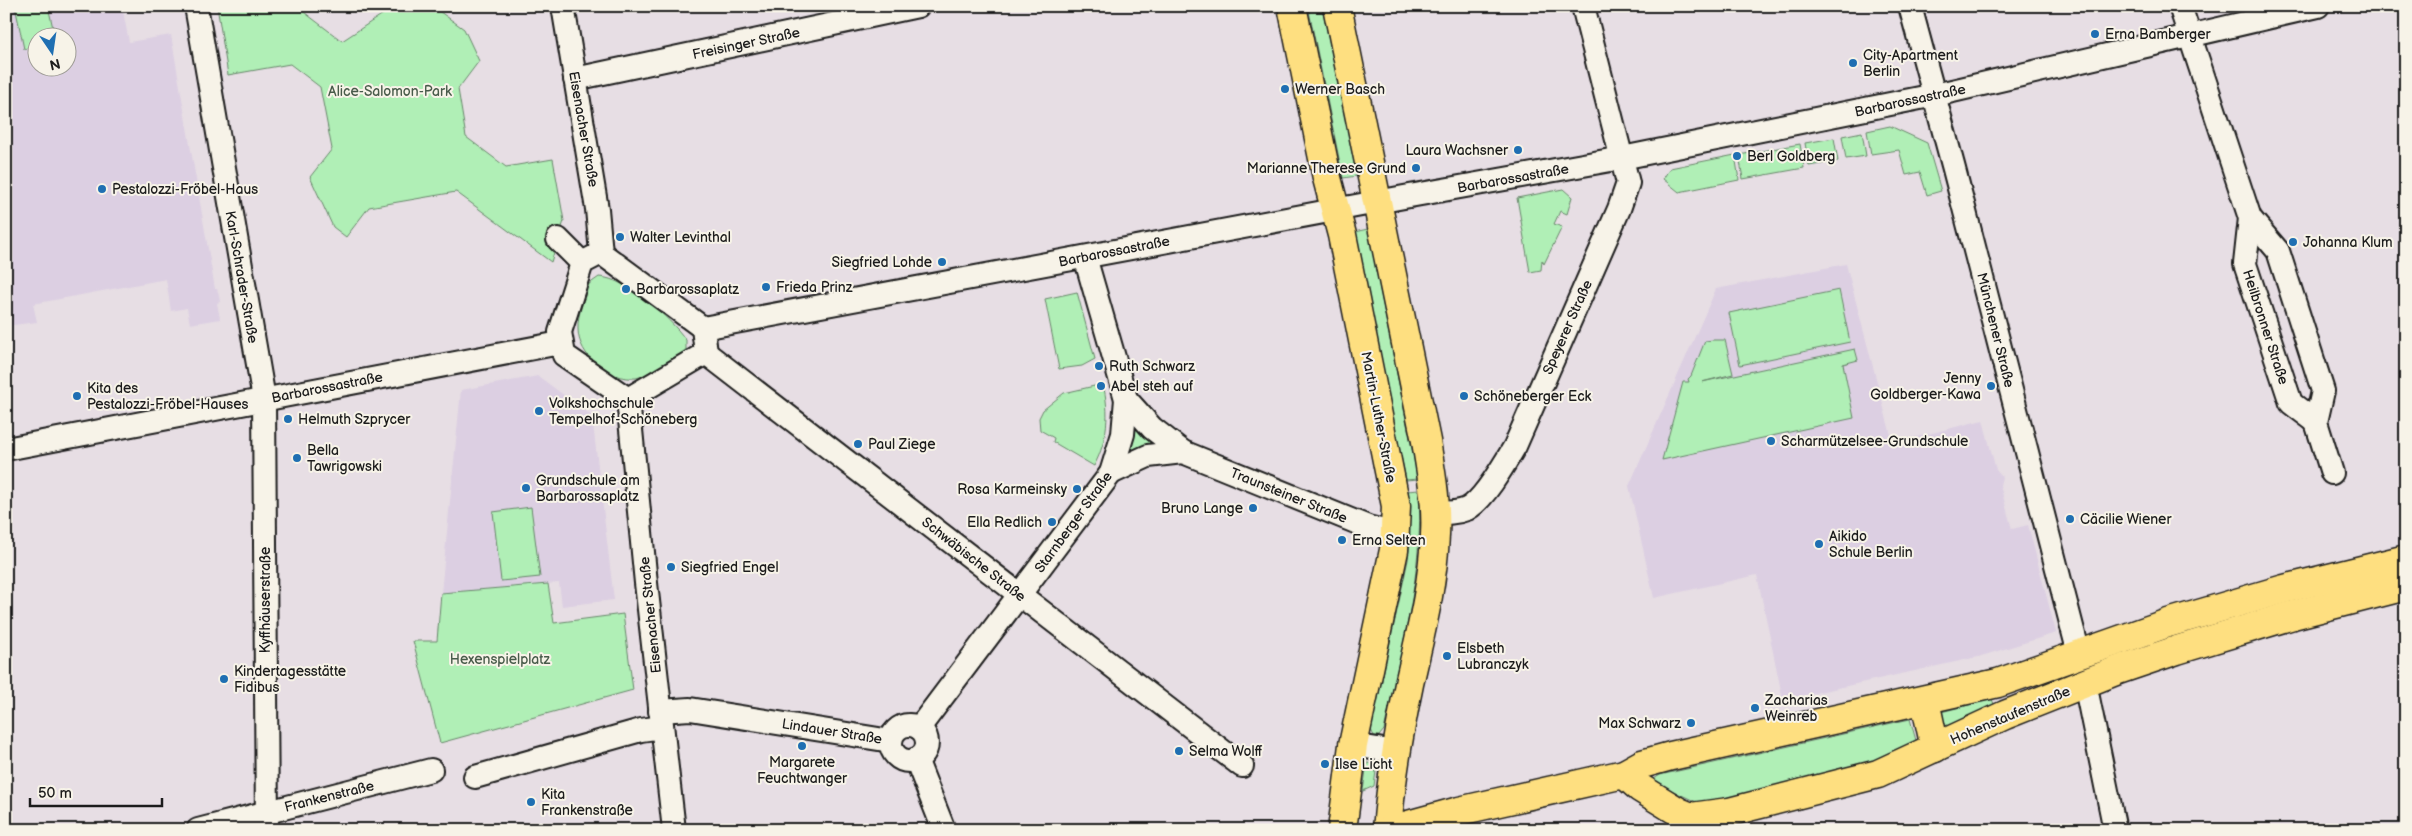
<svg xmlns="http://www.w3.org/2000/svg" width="2412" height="836" viewBox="0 0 2412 836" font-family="'Balsamiq Sans',sans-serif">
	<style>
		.built { fill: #dccfe2; fill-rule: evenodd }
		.green { fill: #b0efb6; stroke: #668669 }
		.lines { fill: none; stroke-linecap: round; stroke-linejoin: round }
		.minor-casing { stroke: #1c1c1c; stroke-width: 26 }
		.major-casing { stroke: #1c1c1c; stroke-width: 31 }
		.minor { stroke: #f7f3e8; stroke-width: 22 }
		.major { stroke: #fedf80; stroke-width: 28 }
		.poi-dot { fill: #1f6fb2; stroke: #f7f3e8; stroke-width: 2 }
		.labels { text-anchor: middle; stroke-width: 4; stroke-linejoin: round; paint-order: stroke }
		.poi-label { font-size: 14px; fill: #1c1c1c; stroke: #f7f3e8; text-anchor: start }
		.street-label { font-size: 14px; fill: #1c1c1c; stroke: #f7f3e8 }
		.park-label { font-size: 14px; fill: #485b4a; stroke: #f7f3e8 }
	</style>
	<rect width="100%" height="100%" fill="#e7dee4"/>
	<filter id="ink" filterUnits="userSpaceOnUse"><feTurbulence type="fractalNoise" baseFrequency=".02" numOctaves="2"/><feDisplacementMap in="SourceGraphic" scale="10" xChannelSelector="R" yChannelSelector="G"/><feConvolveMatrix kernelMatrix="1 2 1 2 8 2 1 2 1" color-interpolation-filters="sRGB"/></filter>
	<g filter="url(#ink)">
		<g class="built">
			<path d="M6 6H122L129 42 171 35 215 289H217L219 296 220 302 217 303 220 319 190 324 187 308 171 311 166 279 33 304 37 322 6 326ZM38 38H68V68H38Z"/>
			<path d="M1846 264 1893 443 1983 420 1996 470 2002 477 2000 485 2012 529 2028 525 2056 633 1978 657 1783 700 1757 575 1654 598 1629 486 1716 289Z"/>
			<path d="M538 376 592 416 614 600 562 606 559 583 441 593 461 390Z"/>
		</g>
		<g class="green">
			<path d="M15 6H48L55 37 38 38 37 46 24 49Z"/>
			<path d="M217 6H296L342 41 395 6H438L436 9 464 29 479 61 458 89 466 137 506 167 553 159 564 221 551 262 456 192 369 207 346 237 333 227 310 177 332 149 320 87 290 64 228 75Z"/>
			<path d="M1308 6H1322L1357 176 1343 178Z"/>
			<path d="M1890 126 1927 143 1941 191 1927 195 1920 172 1906 175 1899 150 1871 154 1867 131Z"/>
			<path d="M1862 132 1866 156 1846 159 1842 136Z"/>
			<path d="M1834 138 1838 161 1809 166 1805 143Z"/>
			<path d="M1800 144 1804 168 1743 179 1739 155Z"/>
			<path d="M1735 155 1739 180 1679 192 1663 179 1670 168Z"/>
			<path d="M1563 189 1572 197 1567 214 1560 211 1554 224 1562 227 1544 264 1542 260 1541 270 1530 272 1517 198Z"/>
			<path d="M1368 229 1418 479 1406 480 1354 232Z"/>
			<path d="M599 277C627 278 670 318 686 340V350C676 358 649 376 636 378 609 381 578 356 578 329 577 314 585 298 589 284Z"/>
			<path d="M1839 290 1850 342 1740 365 1729 313Z"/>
			<path d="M1077 292 1095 359 1082 366 1059 369 1045 299Z"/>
			<path d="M1713 340H1725L1733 374 1702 382 1855 349 1858 360 1843 364 1854 418 1662 460 1683 382H1689L1688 379 1691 376 1705 341Z"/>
			<path d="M1103 384C1110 413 1108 439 1094 466L1053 442 1054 438 1040 430 1039 418 1043 410 1064 393Z"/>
			<path d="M1136 429H1140L1150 439 1149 446 1136 452 1130 448 1133 431Z"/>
			<path d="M1419 490C1424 572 1401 651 1384 730L1379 736H1374L1371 730 1408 560 1410 540 1407 491Z"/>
			<path d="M531 507 540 577 501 581 493 512Z"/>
			<path d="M548 584 554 623 623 614 633 690 440 743 413 641H437L441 593Z"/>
			<path d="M1992 699 1995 707 1945 729 1941 712Z"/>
			<path d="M1910 719 1917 744 1870 764 1834 775 1701 804 1651 781 1660 775Z"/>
			<path d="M1367 763 1377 764 1374 786 1363 791Z"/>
			<path d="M478 825 520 829V830H477Z"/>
		</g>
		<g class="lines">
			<g class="minor-casing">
				<g id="minor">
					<path d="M196 6 264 399 267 830"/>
					<path d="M563 6 597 209 601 253"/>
					<path d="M1910 6 1954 169 2079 654"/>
					<path d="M2180 6 2250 218 2278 251 2323 391 2316 422 2332 473"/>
					<path d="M575 79 918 6"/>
					<path d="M2250 218 2245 264 2291 403 2316 422"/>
					<path d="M558 239 582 263"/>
					<path d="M601 253 703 328 706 353 628 399 564 355 560 332 582 263Z"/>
					<path d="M1085 257 1126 399 1152 428 1183 452 1368 527 1396 534"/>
					<path d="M703 328 1404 197 1622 158 1935 95 2318 6"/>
					<path d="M706 353 1242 766"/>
					<path d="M628 399 646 583 674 830"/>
					<path d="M6 449 560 343"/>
					<path d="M1111 473 1148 456 1183 452"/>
					<path d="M1435 513C1446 513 1457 513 1467 509 1484 500 1505 463 1515 446L1619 209 1628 183 1583 6"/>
					<path d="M2085 683 2115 830"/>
					<path d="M660 711 690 709 891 741"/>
					<circle cx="909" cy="743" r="18"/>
					<path d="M919 728 1111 473 1123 434 1126 399"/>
					<path d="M1353 745 1396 752"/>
					<path d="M916 759 944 830"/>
					<path d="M475 777 641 730 662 727"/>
					<path d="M198 830 431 770"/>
				</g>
			</g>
			<g class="major-casing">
				<g id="major">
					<path d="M1292 6 1327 178 1342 235 1396 506 1394 550 1353 745 1342 830"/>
					<path d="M1337 6 1426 441C1431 472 1437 503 1435 535 1433 586 1420 635 1409 684 1399 732 1391 781 1387 830"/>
					<path d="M1925 701 1935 748"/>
					<path d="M1624 774 1640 788 1679 812 1691 817 1729 812 1878 774 2005 715 2118 670 2177 650 2293 615 2406 586"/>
					<path d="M1390 830 1459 811 1624 774 1642 764 1671 756 1998 683 2168 623 2284 589 2406 559"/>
				</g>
			</g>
			<use href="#minor" class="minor"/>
			<use href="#major" class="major"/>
		</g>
	</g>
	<g class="poi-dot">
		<circle cx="2095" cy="34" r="5"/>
		<circle cx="1853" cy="63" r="5"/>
		<circle cx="1285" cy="89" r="5"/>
		<circle cx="1518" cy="150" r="5"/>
		<circle cx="1737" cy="156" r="5"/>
		<circle cx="1416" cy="168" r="5"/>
		<circle cx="102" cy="189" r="5"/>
		<circle cx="620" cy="237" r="5"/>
		<circle cx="2293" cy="242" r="5"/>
		<circle cx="942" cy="262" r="5"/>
		<circle cx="766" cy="287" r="5"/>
		<circle cx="626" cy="289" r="5"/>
		<circle cx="1099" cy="366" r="5"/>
		<circle cx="1101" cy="386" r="5"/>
		<circle cx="1991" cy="386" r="5"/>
		<circle cx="77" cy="396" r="5"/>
		<circle cx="1464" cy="396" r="5"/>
		<circle cx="539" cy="411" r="5"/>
		<circle cx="288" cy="419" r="5"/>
		<circle cx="1771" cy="441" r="5"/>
		<circle cx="858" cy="444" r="5"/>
		<circle cx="297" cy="458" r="5"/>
		<circle cx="526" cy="488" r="5"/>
		<circle cx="1077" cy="489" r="5"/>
		<circle cx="1253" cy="508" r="5"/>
		<circle cx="2070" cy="519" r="5"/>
		<circle cx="1052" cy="522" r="5"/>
		<circle cx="1342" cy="540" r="5"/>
		<circle cx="1819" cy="544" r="5"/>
		<circle cx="671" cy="567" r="5"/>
		<circle cx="1447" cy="656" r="5"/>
		<circle cx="224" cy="679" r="5"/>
		<circle cx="1755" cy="708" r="5"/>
		<circle cx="1691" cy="723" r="5"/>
		<circle cx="802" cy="746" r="5"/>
		<circle cx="1179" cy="751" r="5"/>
		<circle cx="1325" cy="764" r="5"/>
		<circle cx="531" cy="802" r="5"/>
	</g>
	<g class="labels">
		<g class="poi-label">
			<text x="2105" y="39">Erna Bamberger</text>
			<text x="1863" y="60">City-Apartment<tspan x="1863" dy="16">Berlin</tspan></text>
			<text x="1295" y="94">Werner Basch</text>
			<text x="1508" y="155" text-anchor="end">Laura Wachsner</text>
			<text x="1747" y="161">Berl Goldberg</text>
			<text x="1406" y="173" text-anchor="end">Marianne Therese Grund</text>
			<text x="112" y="194">Pestalozzi-Fröbel-Haus</text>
			<text x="630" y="242">Walter Levinthal</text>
			<text x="2303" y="247">Johanna Klum</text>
			<text x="932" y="267" text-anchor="end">Siegfried Lohde</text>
			<text x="776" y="292">Frieda Prinz</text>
			<text x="636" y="294">Barbarossaplatz</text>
			<text x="1109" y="371">Ruth Schwarz</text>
			<text x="1981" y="383" text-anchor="end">Jenny<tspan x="1981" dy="16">Goldberger-Kawa</tspan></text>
			<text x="1111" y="391">Abel steh auf</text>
			<text x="87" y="393">Kita des<tspan x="87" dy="16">Pestalozzi-Fröbel-Hauses</tspan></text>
			<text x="1474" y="401">Schöneberger Eck</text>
			<text x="549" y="408">Volkshochschule<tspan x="549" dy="16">Tempelhof-Schöneberg</tspan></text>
			<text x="298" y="424">Helmuth Szprycer</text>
			<text x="1781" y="446">Scharmützelsee-Grundschule</text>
			<text x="868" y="449">Paul Ziege</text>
			<text x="307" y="455">Bella<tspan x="307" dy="16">Tawrigowski</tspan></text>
			<text x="536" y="485">Grundschule am<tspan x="536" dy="16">Barbarossaplatz</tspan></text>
			<text x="1067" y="494" text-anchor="end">Rosa Karmeinsky</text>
			<text x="1243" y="513" text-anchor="end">Bruno Lange</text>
			<text x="2080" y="524">Cäcilie Wiener</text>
			<text x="1042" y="527" text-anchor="end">Ella Redlich</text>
			<text x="1829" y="541">Aikido<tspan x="1829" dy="16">Schule Berlin</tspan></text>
			<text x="1352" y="545">Erna Selten</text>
			<text x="681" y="572">Siegfried Engel</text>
			<text x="1457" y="653">Elsbeth<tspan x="1457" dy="16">Lubranczyk</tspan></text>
			<text x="234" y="676">Kindertagesstätte<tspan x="234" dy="16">Fidibus</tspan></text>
			<text x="1765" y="705">Zacharias<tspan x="1765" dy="16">Weinreb</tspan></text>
			<text x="1681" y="728" text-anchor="end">Max Schwarz</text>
			<text x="1189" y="756">Selma Wolff</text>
			<text x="802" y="767" text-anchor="middle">Margarete<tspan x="802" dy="16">Feuchtwanger</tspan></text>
			<text x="1335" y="769">Ilse Licht</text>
			<text x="541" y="799">Kita<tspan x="541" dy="16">Frankenstraße</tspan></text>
		</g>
		<g class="street-label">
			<text transform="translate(746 43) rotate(-12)" y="5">Freisinger Straße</text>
			<text transform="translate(1910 100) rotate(-12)" y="5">Barbarossastraße</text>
			<text transform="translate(584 129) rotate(80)" y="5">Eisenacher Straße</text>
			<text transform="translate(1513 178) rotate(-10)" y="5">Barbarossastraße</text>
			<text transform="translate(1114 251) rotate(-11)" y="5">Barbarossastraße</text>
			<text transform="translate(242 277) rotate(80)" y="5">Karl-Schrader-Straße</text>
			<text transform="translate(1567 327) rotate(-66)" y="5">Speyerer Straße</text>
			<text transform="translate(2266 327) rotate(72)" y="5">Heilbronner Straße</text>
			<text transform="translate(1996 330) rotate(76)" y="5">Münchener Straße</text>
			<text transform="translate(327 387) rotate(-11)" y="5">Barbarossastraße</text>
			<text transform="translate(1379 417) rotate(79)" y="5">Martin-Luther-Straße</text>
			<text transform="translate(1289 495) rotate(22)" y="5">Traunsteiner Straße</text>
			<text transform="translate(1073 522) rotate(-54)" y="5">Starnberger Straße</text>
			<text transform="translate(974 559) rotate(38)" y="5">Schwäbische Straße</text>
			<text transform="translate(265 600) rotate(-90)" y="5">Kyffhäuserstraße</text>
			<text transform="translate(650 615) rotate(-96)" y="5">Eisenacher Straße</text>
			<text transform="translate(2010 715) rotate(-23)" y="5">Hohenstaufenstraße</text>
			<text transform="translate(832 731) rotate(9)" y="5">Lindauer Straße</text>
			<text transform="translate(329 796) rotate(-14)" y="5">Frankenstraße</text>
		</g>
		<g class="park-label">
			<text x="390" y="96">Alice-Salomon-Park</text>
			<text x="500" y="664">Hexenspielplatz</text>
		</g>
	</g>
	<rect width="2412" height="836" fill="none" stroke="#f7f3e8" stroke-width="25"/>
	<rect x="12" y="12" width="2387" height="811" fill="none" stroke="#1c1c1c" stroke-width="2" filter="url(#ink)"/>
	<g transform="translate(52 52) rotate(167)"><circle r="24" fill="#f7f3e8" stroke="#9f9d96"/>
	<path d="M0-4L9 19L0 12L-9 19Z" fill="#1f6fb2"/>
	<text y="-8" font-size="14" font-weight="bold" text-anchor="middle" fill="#1c1c1c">N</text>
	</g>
	<path d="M30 798v8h132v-8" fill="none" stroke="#1c1c1c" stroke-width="2.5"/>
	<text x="38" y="798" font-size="15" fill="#1c1c1c" stroke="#f7f3e8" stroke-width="4" paint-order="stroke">50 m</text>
</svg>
